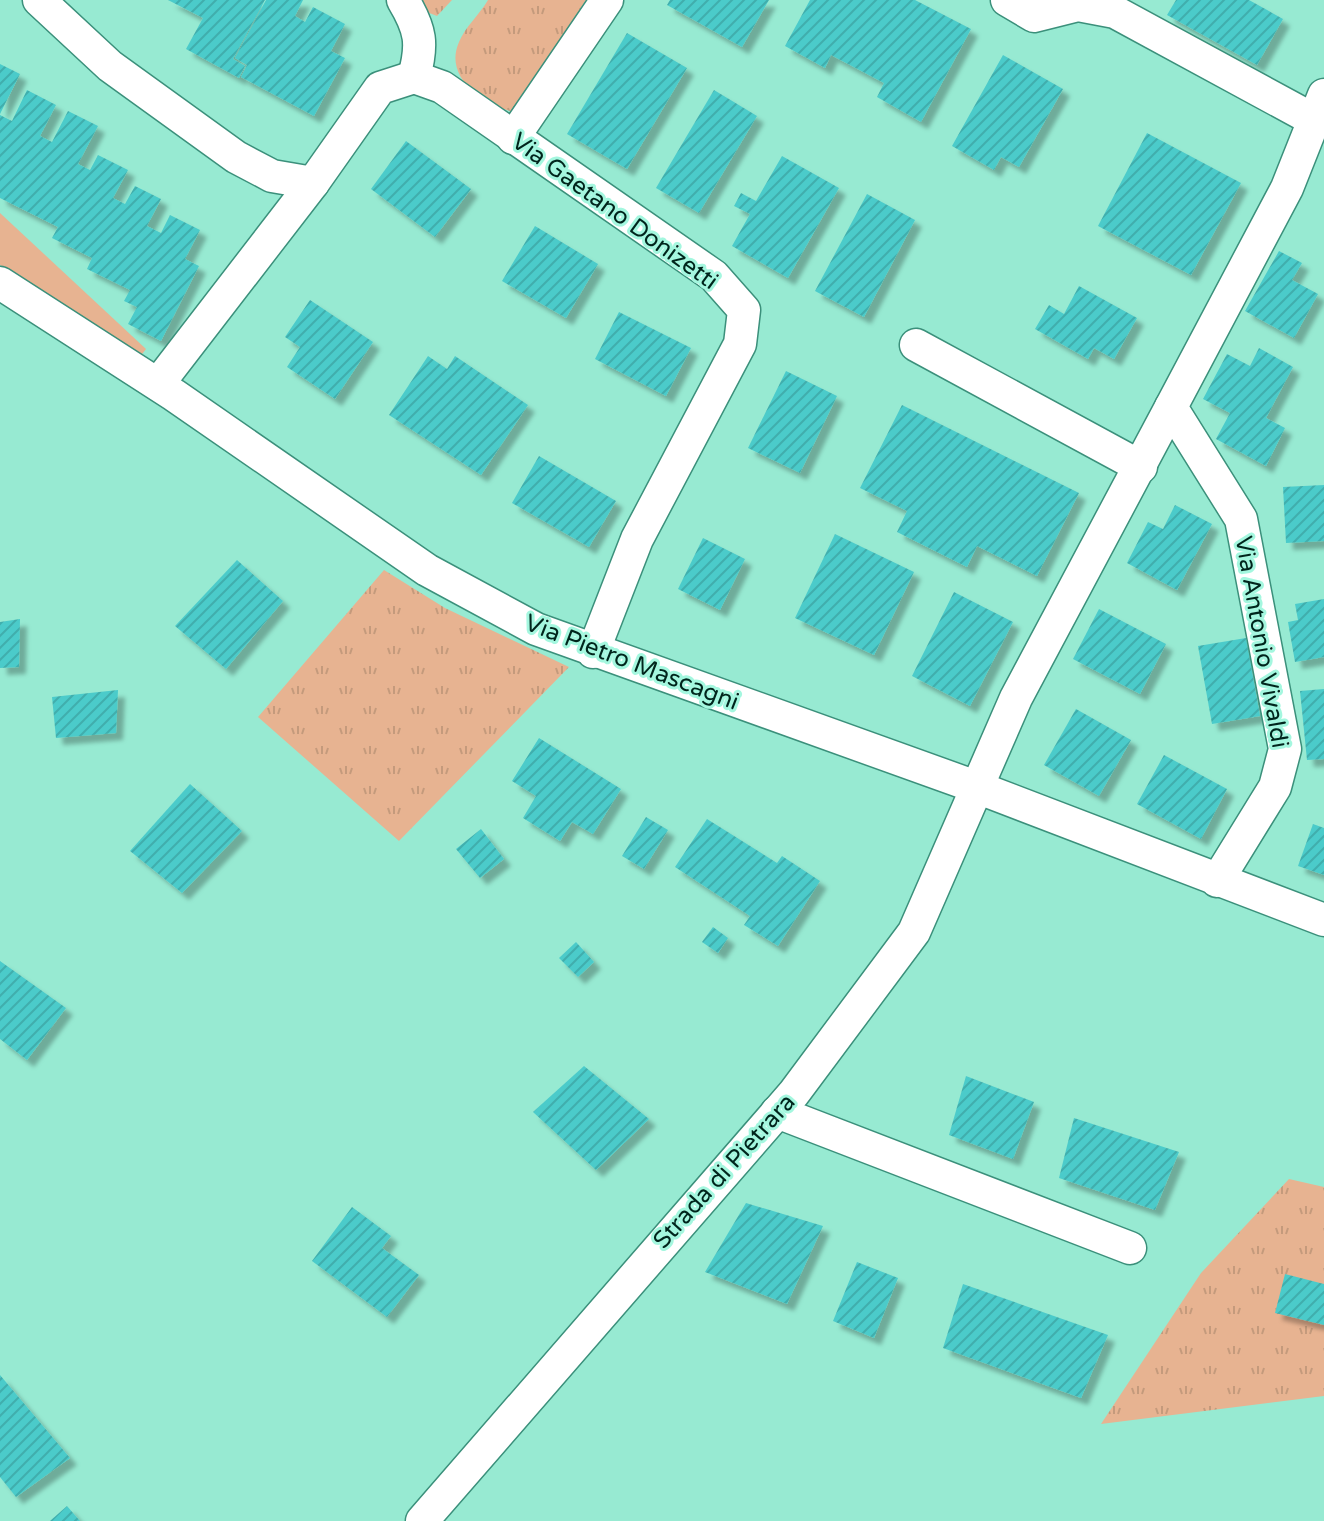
<svg xmlns="http://www.w3.org/2000/svg" width="1324" height="1521" viewBox="0 0 1324 1521" font-family="'Varela Round',sans-serif">
	<style>
		.grass { fill: url(#grass-tufts) }
		.garden { fill: #e7b391 }
		.building { fill: url(#building-hatch); filter: url(#shadow) }
		.lines { fill: none; stroke-linecap: round; stroke-linejoin: round }
		.street-casing { stroke: #3b907b; stroke-width: 35 }
		.street { stroke: #fff; stroke-width: 32 }
		.labels { text-anchor: middle; stroke-width: 6; stroke-linejoin: round; paint-order: stroke }
		.street-label { font-size: 24px; fill: #00251c; stroke: #a4f7df }
	</style>
	<defs>
		<pattern id="grass-tufts" width="24" height="20" patternUnits="userSpaceOnUse" patternTransform="scale(2)"><rect width="24" height="20" fill="#e7b391"/><path d="M3 7l-1-3M5 7V3M7 7l1-3M15 17l-1-3M17 17v-4M19 17l1-3" fill="none" stroke="#c49a7c"/></pattern>
		<pattern id="building-hatch" width="6" height="6" patternUnits="userSpaceOnUse" patternTransform="scale(2)"><rect width="6" height="6" fill="#4bcbca"/><path d="M-1 1l2-2M0 6l6-6M5 7l2-2" fill="none" stroke="#40aead"/></pattern>
		<filter id="shadow"><feDropShadow dx="7" dy="7" stdDeviation="2" flood-color="#0004"/></filter>
	</defs>
	<rect width="100%" height="100%" fill="#97ead2"/>
	<g class="grass">
		<path d="M411 0H452L437 16 419 9Z"/>
		<path d="M488 0H586L514 112C484 105 443 78 459 42 465 27 480 14 488 0Z"/>
		<path d="M384 570 445 608 569 667 399 841 258 717Z"/>
		<path d="M1289 1179 1324 1187V1396L1101 1424 1201 1273Z"/>
	</g>
	<path class="garden" d="M0 213 146 349 139 358 0 265Z"/>
	<g class="building">
		<path d="M168 0H265L233 59 245 66 239 78 186 49 203 18Z"/>
		<path d="M266 0H303L295 16 305 22 313 7 345 24 331 51 345 58 314 116 241 77 247 65 235 58Z"/>
		<path d="M670 0H769L742 47 667 5Z"/>
		<path d="M810 0H915L971 29 921 122 877 97 884 83 831 55 825 68 785 46Z"/>
		<path d="M1176 0H1249L1283 19 1257 65 1167 15Z"/>
		<path d="M627 33 687 68 627 169 567 134Z"/>
		<path d="M1003 55 1063 89 1019 167 1001 157 994 170 952 146Z"/>
		<path d="M0 64 20 74 0 114Z"/>
		<path d="M27 90 56 105 40 136 52 142 68 111 98 126 78 164 90 170 98 155 128 170 113 198 125 204 135 186 161 199 147 226 161 233 170 215 200 230 185 259 199 266 161 341 128 324 137 307 124 301 130 290 87 269 92 258 52 238 58 227 0 198V115L12 121Z"/>
		<path d="M714 90 757 116 699 213 656 188Z"/>
		<path d="M1147 133 1241 183 1191 275 1098 226Z"/>
		<path d="M406 141 471 189 435 237 371 189Z"/>
		<path d="M782 156 839 188 788 278 732 246 750 214 734 206 741 193 756 201Z"/>
		<path d="M867 194 915 220 864 317 815 291Z"/>
		<path d="M535 226 598 264 566 318 502 281Z"/>
		<path d="M1279 251 1302 263 1292 280 1318 294 1294 338 1245 311Z"/>
		<path d="M1079 286 1137 318 1114 359 1094 348 1088 359 1035 329 1049 305 1064 314Z"/>
		<path d="M310 300 373 342 335 399 287 367 300 347 285 337Z"/>
		<path d="M619 312 691 348 666 396 595 359Z"/>
		<path d="M1259 348 1293 367 1266 418 1285 428 1266 466 1216 439 1230 413 1203 399 1227 354 1250 366Z"/>
		<path d="M428 356 447 369 455 356 528 405 481 475 389 415Z"/>
		<path d="M786 371 837 396 800 473 748 448Z"/>
		<path d="M902 405 1079 493 1037 576 977 546 967 567 897 532 907 511 860 488Z"/>
		<path d="M539 456 616 501 589 547 512 503Z"/>
		<path d="M1324 485V541L1286 543 1283 487Z"/>
		<path d="M1175 505 1212 524 1177 590 1127 563 1148 522 1163 529Z"/>
		<path d="M835 534 914 572 874 655 795 618Z"/>
		<path d="M703 538 745 559 720 610 678 589Z"/>
		<path d="M237 560 283 601 226 669 175 626Z"/>
		<path d="M954 592 1013 622 970 706 912 676Z"/>
		<path d="M1324 599V657L1295 662 1288 622 1298 620 1295 604Z"/>
		<path d="M1099 609 1166 644 1140 694 1073 659Z"/>
		<path d="M20 619 19 667 0 668V622Z"/>
		<path d="M1246 638 1260 716 1212 724 1198 646Z"/>
		<path d="M1324 689V759L1307 760 1300 691Z"/>
		<path d="M118 690 116 733 56 738 52 697Z"/>
		<path d="M1076 709 1131 740 1099 796 1044 765Z"/>
		<path d="M539 738 621 789 593 834 572 822 560 841 523 818 536 796 512 781Z"/>
		<path d="M1164 755 1227 789 1201 839 1137 804Z"/>
		<path d="M190 784 242 831 182 893 130 851Z"/>
		<path d="M646 817 668 830 644 869 622 856Z"/>
		<path d="M707 819 777 863 782 856 820 881 778 946 744 925 750 916 675 867Z"/>
		<path d="M1313 824 1324 828V875L1298 866Z"/>
		<path d="M481 829 504 859 480 878 456 849Z"/>
		<path d="M713 927 728 938 718 953 702 942Z"/>
		<path d="M576 942 594 962 578 977 559 958Z"/>
		<path d="M0 961 66 1008 27 1060 0 1039Z"/>
		<path d="M584 1066 649 1119 596 1170 533 1112Z"/>
		<path d="M966 1076 1034 1102 1013 1159 949 1135Z"/>
		<path d="M1074 1118 1179 1152 1155 1210 1059 1178Z"/>
		<path d="M746 1203 823 1226 787 1304 705 1272Z"/>
		<path d="M352 1207 391 1236 382 1248 419 1275 387 1317 312 1261Z"/>
		<path d="M857 1262 898 1278 874 1338 833 1321Z"/>
		<path d="M1285 1274 1324 1284V1325L1275 1313Z"/>
		<path d="M963 1284 1108 1335 1081 1398 943 1348Z"/>
		<path d="M0 1375 70 1458 16 1497 0 1477Z"/>
		<path d="M67 1506 80 1521H50Z"/>
	</g>
	<g class="lines">
		<g class="street-casing">
			<g id="street">
				<path d="M39 0 110 66 236 157 272 176 313 183"/>
				<path d="M403 0C421 30 423 44 414 77"/>
				<path d="M1007 0 1034 16 1078 5 1115 12 1314 120"/>
				<path d="M513 138 607 0"/>
				<path d="M0 283 174 395 427 570 536 629 979 788 1324 920"/>
				<path d="M916 345 1141 467"/>
				<path d="M158 384 313 183 380 88 414 77 442 87 714 276 744 310 740 344 637 539 593 652"/>
				<path d="M1217 881 1275 787 1285 749 1241 519 1171 407 1287 188 1324 95"/>
				<path d="M777 1112 1130 1248"/>
				<path d="M422 1521 794 1093 914 932 1016 698 1171 407"/>
			</g>
		</g>
		<use href="#street" class="street"/>
	</g>
	<g class="labels">
		<g class="street-label">
			<text transform="translate(615 211) rotate(36)" y="8">Via Gaetano Donizetti</text>
			<text transform="translate(1262 642) rotate(80)" y="8">Via Antonio Vivaldi</text>
			<text transform="translate(632 662) rotate(21)" y="8">Via Pietro Mascagni</text>
			<text transform="translate(724 1171) rotate(-48)" y="8">Strada di Pietrara</text>
		</g>
	</g>
</svg>
